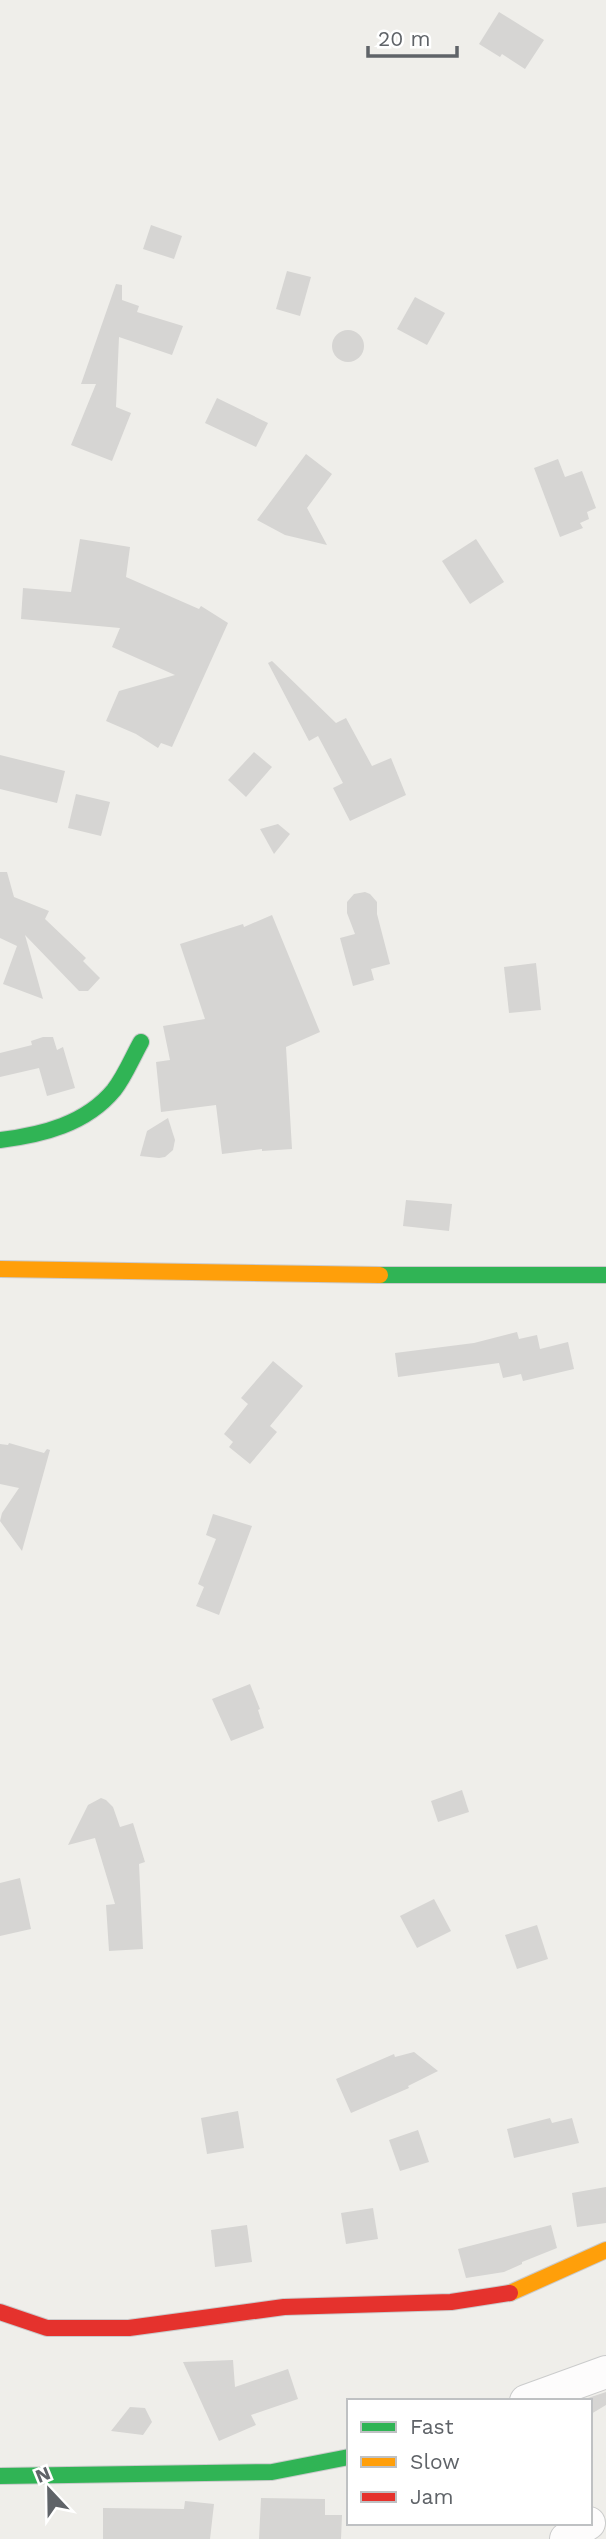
<svg xmlns="http://www.w3.org/2000/svg" width="606" height="2539" viewBox="0 0 606 2539" font-family="'Work Sans',sans-serif">
	<style>
		.building { fill: #d6d5d3 }
		.lines { fill: none; stroke-linecap: round; stroke-linejoin: round }
		.street-casing { stroke: #cbcccc; stroke-width: 34 }
		.fast-casing { stroke: #cacacb; stroke-width: 18 }
		.slow-casing { stroke: #cacacb; stroke-width: 18 }
		.jam-casing { stroke: #cacacb; stroke-width: 18 }
		.street { stroke: #fdfcfc; stroke-width: 32 }
		.fast { stroke: #30b455; stroke-width: 16 }
		.slow { stroke: #ff9f0a; stroke-width: 16 }
		.jam { stroke: #e5322d; stroke-width: 16 }
	</style>
	<rect width="100%" height="100%" fill="#efeeea"/>
	<g class="building">
		<path d="M499 12 544 40 525 69 502 54 500 57 479 44Z"/>
		<path d="M151 225 182 236 174 259 143 249Z"/>
		<path d="M287 271 311 277 300 316 276 309Z"/>
		<path d="M116 284 122 285V300L139 306 137 312 183 326 172 355 119 337 116 407 131 413 112 461 71 445 96 384H81Z"/>
		<path d="M415 297 445 313 427 345 397 329Z"/>
		<circle cx="348" cy="346" r="16"/>
		<path d="M217 398 268 423 256 447 205 423Z"/>
		<path d="M306 454 332 474 307 508 327 545 285 535 257 520Z"/>
		<path d="M558 459 565 477 582 471 596 508 587 512 589 519 580 523 583 528 560 537 534 468Z"/>
		<path d="M80 539 130 547 126 577 199 609 201 606 228 623 172 747 161 743 158 748 136 734 106 721 119 691 175 675 112 647 120 628 21 619 23 588 71 592Z"/>
		<path d="M476 539 504 582 470 604 442 561Z"/>
		<path d="M272 661 336 723 346 718 372 766 391 758 406 795 350 821 333 788 343 783 318 736 309 741 268 663Z"/>
		<path d="M254 752 272 767 246 797 228 780Z"/>
		<path d="M0 755 65 771 57 803 0 789Z"/>
		<path d="M76 794 110 802 101 836 68 828Z"/>
		<path d="M278 824 290 834 274 854 260 829Z"/>
		<path d="M0 872H7L14 897 49 911 45 919 86 958 83 961 100 978 88 991H79L25 935 43 999 3 984 17 946 0 938Z"/>
		<path d="M365 892 370 894 377 902V914L390 964 371 969 374 980 353 986 340 938 355 934 347 913V902L354 894Z"/>
		<path d="M272 915 320 1032 286 1047 292 1149 262 1151V1149L222 1154 216 1105 161 1112 156 1062 170 1060 163 1026 205 1019 180 944 243 924 244 927Z"/>
		<path d="M536 963 541 1010 509 1013 504 967Z"/>
		<path d="M43 1037H53L57 1050 63 1047 75 1088 47 1096 39 1068 0 1077V1053L32 1045 31 1041Z"/>
		<path d="M168 1118 175 1140 173 1150 165 1157 159 1158 140 1156 147 1131Z"/>
		<path d="M406 1200 452 1204 449 1231 403 1226Z"/>
		<path d="M517 1332 519 1339 537 1335 540 1349 568 1342 574 1369 523 1381 521 1374 503 1378 499 1363 398 1377 395 1353 474 1343Z"/>
		<path d="M273 1361 303 1386 270 1426 277 1432 250 1464 229 1447 233 1442 224 1434 248 1404 241 1398Z"/>
		<path d="M9 1443 44 1453 47 1449 50 1450 22 1551 0 1521 2 1513 19 1488 0 1484V1444L8 1445Z"/>
		<path d="M213 1514 252 1526 219 1615 196 1606 204 1587 198 1584 216 1539 206 1535Z"/>
		<path d="M250 1684 260 1709 258 1710 264 1728 231 1741 212 1699Z"/>
		<path d="M462 1790 469 1812 438 1822 431 1801Z"/>
		<path d="M101 1798 106 1800 113 1807 120 1827 133 1823 145 1862 139 1864 143 1949 109 1951 106 1905 115 1904 95 1838 68 1845 88 1805Z"/>
		<path d="M20 1878 31 1929 0 1936V1883Z"/>
		<path d="M434 1899 451 1931 417 1948 400 1916Z"/>
		<path d="M537 1925 548 1959 517 1969 505 1935Z"/>
		<path d="M414 2052 438 2071 408 2086 409 2088 351 2113 336 2079 394 2054 395 2057Z"/>
		<path d="M238 2111 244 2148 207 2154 201 2118Z"/>
		<path d="M550 2118 552 2123 572 2118 579 2143 514 2158 507 2129Z"/>
		<path d="M418 2130 429 2162 400 2171 389 2140Z"/>
		<path d="M606 2187V2223L577 2227 572 2193Z"/>
		<path d="M373 2208 378 2239 346 2244 341 2213Z"/>
		<path d="M247 2225 252 2262 215 2267 211 2230Z"/>
		<path d="M551 2225 557 2248 522 2262V2264L504 2272 466 2278 458 2249Z"/>
		<path d="M233 2360 235 2387 288 2369 298 2399 251 2415 256 2425 219 2441 183 2362Z"/>
		<path d="M606 2392V2405L591 2414 590 2401 582 2400Z"/>
		<path d="M130 2407 145 2408 152 2422 143 2435 111 2431Z"/>
		<path d="M261 2498 325 2499V2515H342L341 2539H259Z"/>
		<path d="M185 2501 214 2504 210 2539H103V2508L184 2509Z"/>
	</g>
	<g class="lines">
		<g class="street-casing">
			<g id="street">
				<path d="M526 2401 606 2372"/>
				<path d="M566 2539 589 2523"/>
			</g>
		</g>
		<g class="fast-casing">
			<g id="fast">
				<path d="M0 1140C42 1135 86 1124 114 1090 125 1076 132 1058 141 1042"/>
				<path d="M380 1275H606"/>
				<path d="M0 2476 272 2472 349 2457"/>
			</g>
		</g>
		<g class="slow-casing">
			<g id="slow">
				<path d="M0 1269 380 1275"/>
				<path d="M510 2293 606 2250"/>
			</g>
		</g>
		<g class="jam-casing">
			<path id="jam" d="M0 2312 47 2328H129L284 2307 451 2302 510 2293"/>
		</g>
		<use href="#street" class="street"/>
		<use href="#fast" class="fast"/>
		<use href="#slow" class="slow"/>
		<use href="#jam" class="jam"/>
	</g>
	<rect x="347" y="2399" width="245" height="126" fill="#ffffff" stroke="#bfc1c3" stroke-width="2"/>
	<rect x="361" y="2422" width="35" height="10" fill="#30b455" stroke="#bfc1c3" stroke-width="2"/>
	<text x="410" y="2434" font-size="21" fill="#5f6368">Fast</text>
	<rect x="361" y="2457" width="35" height="10" fill="#ff9f0a" stroke="#bfc1c3" stroke-width="2"/>
	<text x="410" y="2469" font-size="21" fill="#5f6368">Slow</text>
	<rect x="361" y="2492" width="35" height="10" fill="#e5322d" stroke="#bfc1c3" stroke-width="2"/>
	<text x="410" y="2504" font-size="21" fill="#5f6368">Jam</text>
	<g transform="translate(49 2490) rotate(338)" stroke="#ffffff" stroke-width="5" paint-order="stroke">
	<path d="M0-5L12 26L0 18L-12 26Z" fill="#5f6368"/>
	<text y="-10" font-size="19" font-weight="bold" text-anchor="middle" fill="#5f6368">N</text>
	</g>
	<path d="M368 46v10h89v-10" fill="none" stroke="#5f6368" stroke-width="3.5"/>
	<text x="378" y="46" font-size="21" fill="#5f6368" stroke="#ffffff" stroke-width="5" paint-order="stroke">20 m</text>
</svg>
